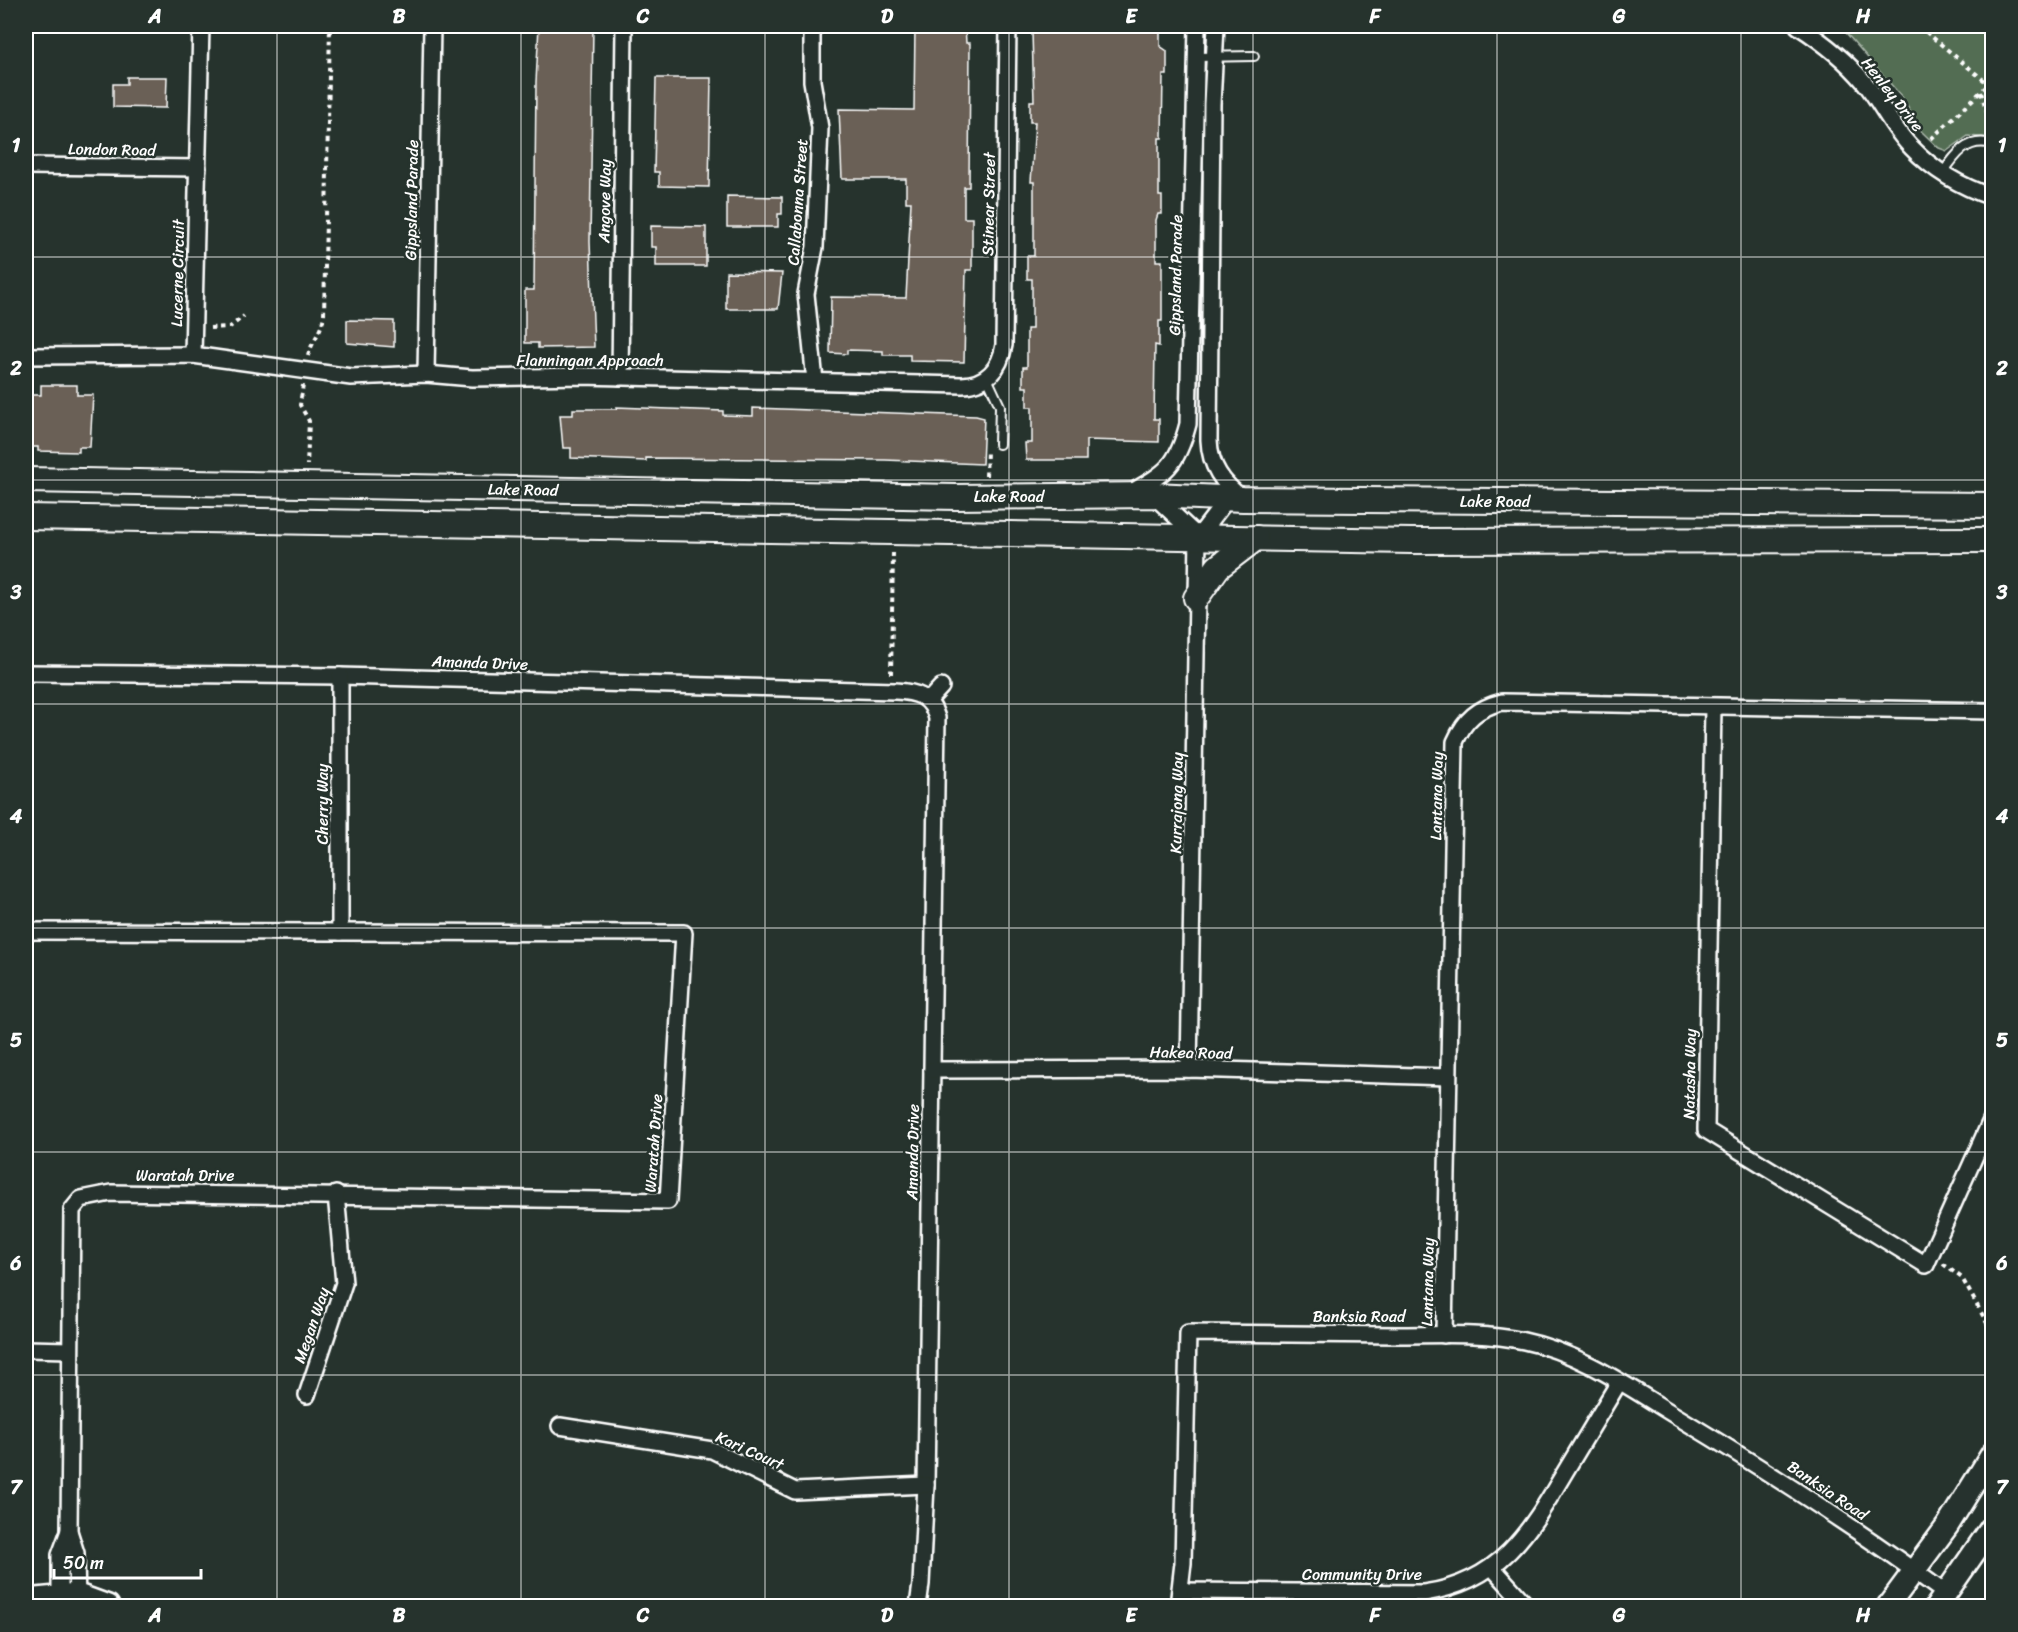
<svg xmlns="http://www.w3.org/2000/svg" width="2018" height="1632" viewBox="0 0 2018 1632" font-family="Sriracha,sans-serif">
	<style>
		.green { fill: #536d53; stroke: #a9b6a9; stroke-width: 1.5 }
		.building { fill: #6b6156; stroke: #fff; stroke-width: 1.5 }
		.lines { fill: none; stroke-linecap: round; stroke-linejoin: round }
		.lane-casing { stroke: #fff; stroke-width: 12 }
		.street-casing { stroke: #fff; stroke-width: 20 }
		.secondary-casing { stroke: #fff; stroke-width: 26 }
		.primary-casing { stroke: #fff; stroke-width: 28 }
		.path { stroke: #fff; stroke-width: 4; stroke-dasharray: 4.5 4.5; stroke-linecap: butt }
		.lane { stroke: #26332d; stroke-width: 8 }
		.street { stroke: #26332d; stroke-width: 15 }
		.secondary { stroke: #26332d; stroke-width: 21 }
		.primary { stroke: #26332d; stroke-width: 24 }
		.grid { fill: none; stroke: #fff; stroke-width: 1.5; stroke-opacity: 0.55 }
		.labels { text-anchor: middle; stroke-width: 5; stroke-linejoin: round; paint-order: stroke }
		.street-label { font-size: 16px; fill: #fff; stroke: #26332d }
		.neatline { fill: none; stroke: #fff; stroke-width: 2 }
		.grid-label { font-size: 20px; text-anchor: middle; font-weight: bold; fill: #fff }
	</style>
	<rect width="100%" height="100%" fill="#26332d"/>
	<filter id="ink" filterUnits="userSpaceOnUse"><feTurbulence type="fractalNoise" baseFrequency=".0167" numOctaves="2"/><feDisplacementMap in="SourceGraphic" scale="12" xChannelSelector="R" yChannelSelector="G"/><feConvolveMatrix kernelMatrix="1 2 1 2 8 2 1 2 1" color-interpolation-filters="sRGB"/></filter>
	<g filter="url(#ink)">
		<path class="green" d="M1840 26H1992V138L1968 136 1947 151 1939 148 1921 131 1902 97Z"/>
		<g class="building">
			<path d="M539 26H593L590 242 594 347 538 348V343H525V290H534L536 82Z"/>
			<path d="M915 26H965L966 43H970L969 187H964V218H972V270H966L964 362 910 361V355H883V351L847 350V354L830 353 831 297 906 298 911 202H906V179H842L839 109 914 110Z"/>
			<path d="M1037 26H1160V46L1167 51V75H1163L1162 138H1159V196H1162V214H1158L1156 220V261H1162V321H1159V346L1155 345 1154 419H1159V442L1086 440V460H1026L1025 443H1032V407H1027V387H1023V367H1027V329H1032V279H1027V256H1034V182H1031L1035 122H1030V101H1034L1032 32H1037Z"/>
			<path d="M127 77H167L166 108 113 107V84H127Z"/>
			<path d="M656 78H711L709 187 659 186V172H654Z"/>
			<path d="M727 196 782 197V214H778V227H727Z"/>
			<path d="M651 226 706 227V266H656V247H651Z"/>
			<path d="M726 272 782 273 778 309H726Z"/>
			<path d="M347 320 394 321V347L347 343Z"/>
			<path d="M41 385H77V395H93L90 447H79V452L38 451V447H30L27 395H41Z"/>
			<path d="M616 407 723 411V415L753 416V408L976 416 984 418 982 464 885 460 646 458V461L571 458V448H563L560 415H573V409H617Z"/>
		</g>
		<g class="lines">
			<g class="lane-casing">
				<g id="lane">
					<path d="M1197 57 1254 56"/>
					<path d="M1942 174C1955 155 1967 137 1992 144"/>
					<path d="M987 378 1000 406 999 444"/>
				</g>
			</g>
			<g class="street-casing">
				<g id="street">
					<path d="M812 26V81L820 128 815 247 806 294 815 381"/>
					<path d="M1216 26 1212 104 1209 440C1210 466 1222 483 1243 499"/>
					<path d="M1798 26C1823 42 1846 60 1865 83 1881 103 1893 129 1911 147 1933 170 1962 187 1992 197"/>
					<path d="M26 166 198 168"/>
					<path d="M193 355 201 26"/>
					<path d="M26 356 193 355 351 377 426 374 472 378 581 376 962 385C987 384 1000 369 1004 345L1008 26"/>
					<path d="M426 374 432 26"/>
					<path d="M620 377 624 26"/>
					<path d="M1130 493C1167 472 1177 466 1188 424L1197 26"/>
					<path d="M1153 495 1198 537"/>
					<path d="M29 673 340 676 895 691C917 692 931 696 937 718L926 1485 921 1584 918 1606"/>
					<path d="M340 676V932"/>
					<path d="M929 700 941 687"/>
					<path d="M1713 707 1706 1130 1926 1265 1992 1118"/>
					<path d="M26 931 684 933 668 1201 111 1193 81 1199 72 1210 69 1531 76 1553 77 1606"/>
					<path d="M1189 1069 1198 537 1228 498"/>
					<path d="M932 1070 1189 1069 1448 1077"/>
					<path d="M1444 1335 1455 742C1465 719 1478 708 1502 702L1992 711"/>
					<path d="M26 1349 70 1350"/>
					<path d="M307 1395 344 1283 336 1194"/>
					<path d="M560 1426 712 1450 795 1491 926 1485"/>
					<path d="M1492 1567 1527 1606"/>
					<path d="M1180 1591 1424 1593C1500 1582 1529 1533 1565 1472 1583 1442 1601 1412 1619 1382"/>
					<path d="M60 1606V1555L69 1531"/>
					<path d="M1178 1606 1183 1563 1188 1333C1258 1334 1328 1334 1397 1335 1438 1335 1483 1332 1524 1341 1582 1353 1631 1389 1681 1419 1772 1474 1861 1531 1946 1594"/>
				</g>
			</g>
			<g class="secondary-casing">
				<g id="secondary">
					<path d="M26 1600 78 1595 108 1606"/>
					<path d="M1888 1606 1948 1525 1992 1454"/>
					<path d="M1937 1606 1992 1527"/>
				</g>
			</g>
			<g class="primary-casing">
				<g id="primary">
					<path d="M26 480 956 497 1153 495 1243 499 1992 505"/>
					<path d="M26 517 1411 541 1992 540"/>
					<path d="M1196 598 1218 567 1256 538"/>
				</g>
			</g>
			<g class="path">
				<path d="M1919 26 1992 87"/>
				<path d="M1981 92 1988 116 1992 120"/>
				<path d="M1931 139 1989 84"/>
				<path d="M210 328 230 327 244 316"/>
				<path d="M308 356C312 341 322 331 324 315L330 26"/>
				<path d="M303 385 300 405 309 421 307 465"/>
				<path d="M986 476 987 451"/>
				<path d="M891 674 893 553"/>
				<path d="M1943 1264 1962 1278 1992 1332"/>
			</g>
			<use href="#lane" class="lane"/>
			<use href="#street" class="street"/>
			<use href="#secondary" class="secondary"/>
			<use href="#primary" class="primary"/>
		</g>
	</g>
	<path class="grid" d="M277 26V1606M521 26V1606M765 26V1606M1009 26V1606M1253 26V1606M1497 26V1606M1741 26V1606M26 257H1992M26 480H1992M26 704H1992M26 928H1992M26 1152H1992M26 1375H1992"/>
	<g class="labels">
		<g class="street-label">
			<text transform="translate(1893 94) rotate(52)" y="6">Henley Drive</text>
			<text transform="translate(112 149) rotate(1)" y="6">London Road</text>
			<text transform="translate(411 200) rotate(-89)" y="6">Gippsland Parade</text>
			<text transform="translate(604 201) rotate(-89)" y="6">Angove Way</text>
			<text transform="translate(797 202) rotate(-86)" y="6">Callabonna Street</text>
			<text transform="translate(988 204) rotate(-89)" y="6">Stinear Street</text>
			<text transform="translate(177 273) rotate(-89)" y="6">Lucerne Circuit</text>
			<text transform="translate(1175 275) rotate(-89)" y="6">Gippsland Parade</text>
			<text x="590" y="366">Flanningan Approach</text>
			<text transform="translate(523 489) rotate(1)" y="6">Lake Road</text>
			<text x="1009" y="502">Lake Road</text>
			<text x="1495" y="507">Lake Road</text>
			<text transform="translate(480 662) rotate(2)" y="6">Amanda Drive</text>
			<text transform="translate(1436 796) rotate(-89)" y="6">Lantana Way</text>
			<text transform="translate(1176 803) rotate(-89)" y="6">Kurrajong Way</text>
			<text transform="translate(322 804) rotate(-90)" y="6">Cherry Way</text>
			<text transform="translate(1191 1052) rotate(1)" y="6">Hakea Road</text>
			<text transform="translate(1689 1074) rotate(-89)" y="6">Natasha Way</text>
			<text transform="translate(653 1143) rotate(-86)" y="6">Waratah Drive</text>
			<text transform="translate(912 1152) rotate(-89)" y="6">Amanda Drive</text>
			<text x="185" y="1181">Waratah Drive</text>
			<text transform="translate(1427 1282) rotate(-89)" y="6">Lantana Way</text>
			<text x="1359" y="1322">Banksia Road</text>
			<text transform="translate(311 1325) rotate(-71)" y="6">Megan Way</text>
			<text transform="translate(750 1450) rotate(24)" y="6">Kari Court</text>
			<text transform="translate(1828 1490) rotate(34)" y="6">Banksia Road</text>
			<text x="1362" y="1580">Community Drive</text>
		</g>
	</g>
	<rect width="2018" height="1632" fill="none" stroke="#26332d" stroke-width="66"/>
	<path d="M54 1569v9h147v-9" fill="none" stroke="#ffffff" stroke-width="3"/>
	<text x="63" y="1569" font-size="18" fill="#ffffff" stroke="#26332d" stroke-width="4.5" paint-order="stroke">50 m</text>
	<rect x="33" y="33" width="1952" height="1566" class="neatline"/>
	<g class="grid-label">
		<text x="155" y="23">A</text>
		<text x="399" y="23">B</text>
		<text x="643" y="23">C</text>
		<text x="887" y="23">D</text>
		<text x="1131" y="23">E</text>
		<text x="1375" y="23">F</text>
		<text x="1619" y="23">G</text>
		<text x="1863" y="23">H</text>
		<text x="16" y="152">1</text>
		<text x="2002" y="152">1</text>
		<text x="16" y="375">2</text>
		<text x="2002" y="375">2</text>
		<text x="16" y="599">3</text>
		<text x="2002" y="599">3</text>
		<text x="16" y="823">4</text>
		<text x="2002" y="823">4</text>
		<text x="16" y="1047">5</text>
		<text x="2002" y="1047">5</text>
		<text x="16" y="1270">6</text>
		<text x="2002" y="1270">6</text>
		<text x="16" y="1494">7</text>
		<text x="2002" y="1494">7</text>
		<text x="155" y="1622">A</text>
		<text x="399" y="1622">B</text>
		<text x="643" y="1622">C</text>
		<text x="887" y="1622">D</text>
		<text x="1131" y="1622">E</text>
		<text x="1375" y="1622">F</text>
		<text x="1619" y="1622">G</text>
		<text x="1863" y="1622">H</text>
	</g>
</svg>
